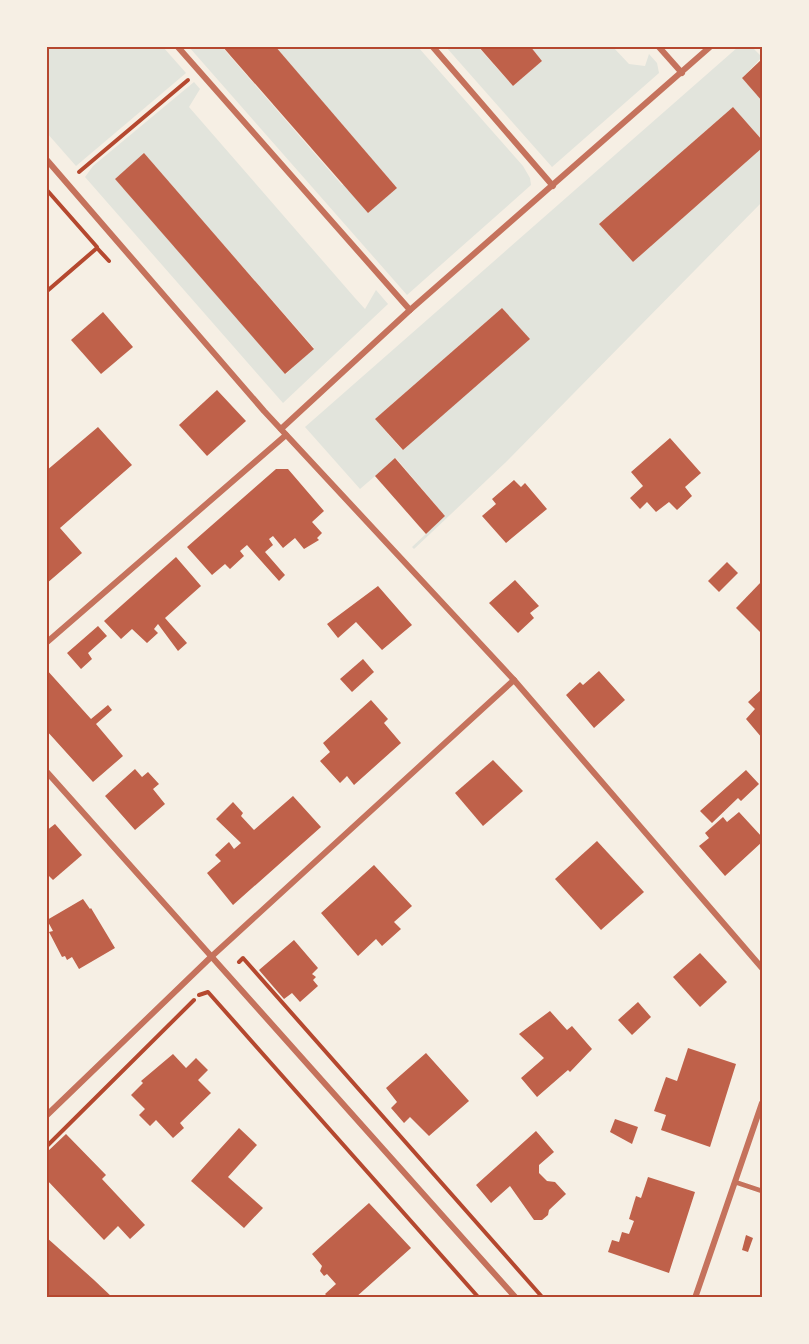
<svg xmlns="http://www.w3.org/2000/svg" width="809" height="1344" viewBox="0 0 809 1344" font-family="'Varela Round',sans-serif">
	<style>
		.green { fill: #e2e4dc; fill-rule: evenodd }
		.building { fill: #bf614a }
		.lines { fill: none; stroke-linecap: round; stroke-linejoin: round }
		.path { stroke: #b5482f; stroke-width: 4 }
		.service { stroke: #c5725c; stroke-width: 4.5 }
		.minor { stroke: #c5725c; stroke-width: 6 }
		.neatline { fill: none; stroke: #b5482f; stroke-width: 2 }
	</style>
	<rect width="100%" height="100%" fill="#f6efe4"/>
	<g class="green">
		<path d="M46 47H163L186 73 76 166 47 133Z"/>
		<path d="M189 47H222L342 185 397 188 275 47H418L523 166 530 178 531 185 407 295Z"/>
		<path d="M446 47H478L513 86 542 61 530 47H613L629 64 645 66 649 54 657 63 659 73 552 167Z"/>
		<path d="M738 47H752L762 57 742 78 762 101V140L733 107 599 224 633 262 762 148V202L506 462 414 549 412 547 445 516 396 458 360 489 305 427ZM502 308 529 339 402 450 375 419Z"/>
		<path d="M194 82 200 89 189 107 355 298 365 309 376 290 388 304 283 403 85 177 93 166ZM144 154 314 348 286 374 115 179Z"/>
	</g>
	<g class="building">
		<path d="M222 46H275L397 188 368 213Z"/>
		<path d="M478 46H530L542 61 513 86Z"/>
		<path d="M762 59V101L742 78Z"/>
		<path d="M733 107 762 140V148L633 262 599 224Z"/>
		<path d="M144 153 314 349 285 374 115 179Z"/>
		<path d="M502 308 530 339 403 450 375 419Z"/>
		<path d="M103 312 133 347 101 374 71 340Z"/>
		<path d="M217 390 246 421 207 456 179 425Z"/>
		<path d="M98 427 132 465 60 528 82 553 46 584V471Z"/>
		<path d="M670 438 701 473 685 487 692 496 677 510 669 502 656 512 647 502 640 509 630 498 643 486 631 472Z"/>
		<path d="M395 458 445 516 426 534 375 476Z"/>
		<path d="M276 469H288L324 511 312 522 322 533 317 538 319 540 304 549 295 538 283 548 273 536 269 539 273 545 265 552 285 575 279 581 247 545 240 551 244 556 230 569 225 564 212 575 187 547Z"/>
		<path d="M514 480 521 487 525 483 547 509 506 543 482 516 496 504 492 499Z"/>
		<path d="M176 557 201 586 165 618 187 643 178 651 158 624 154 629 158 633 147 643 132 629 121 639 104 621Z"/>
		<path d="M727 562 738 573 719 592 708 581Z"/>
		<path d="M515 580 539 606 530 613 534 618 518 633 489 603Z"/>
		<path d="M762 581V631L761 633 736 608Z"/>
		<path d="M378 586 412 625 382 650 356 622 338 638 327 624Z"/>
		<path d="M98 626 107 636 88 653 92 659 81 669 67 653Z"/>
		<path d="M363 659 374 672 352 692 340 679Z"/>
		<path d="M46 669 91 719 108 705 112 710 96 724 123 756 93 782 46 730Z"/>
		<path d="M599 671 625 700 594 728 566 695 580 682 583 685Z"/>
		<path d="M762 689V738L746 719 755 709 748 702Z"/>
		<path d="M371 700 388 719 384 723 401 743 354 785 347 776 340 783 320 761 330 752 323 743Z"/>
		<path d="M493 760 523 791 483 826 455 793Z"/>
		<path d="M135 769 142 777 148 772 159 784 153 789 165 804 135 830 105 796Z"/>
		<path d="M746 770 759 784 741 801 738 798 712 823 700 811Z"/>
		<path d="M293 796 321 827 233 905 207 873 221 861 215 855 229 842 234 849 241 843 216 819 233 802 243 813 241 816 254 830Z"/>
		<path d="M739 812 762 837V842L725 876 699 846 709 838 705 833 723 817 727 822Z"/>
		<path d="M55 824 82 855 53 880 46 873V831Z"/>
		<path d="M597 841 644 892 601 930 555 879Z"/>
		<path d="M374 865 412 906 394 922 401 929 382 946 376 939 358 956 321 913Z"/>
		<path d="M83 899 90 909 91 908 115 948 79 969 72 957 67 960 65 956 62 957 49 932 53 931 47 920Z"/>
		<path d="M294 940 318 968 312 974 316 977 313 980 318 986 300 1002 292 993 284 999 259 970Z"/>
		<path d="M700 953 727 982 700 1007 673 977Z"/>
		<path d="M638 1002 651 1017 632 1035 618 1020Z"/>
		<path d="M550 1011 567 1030 572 1026 592 1049 570 1072 568 1070 537 1097 521 1078 544 1058 519 1034Z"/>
		<path d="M688 1048 736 1064 710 1147 661 1130 666 1115 654 1111 666 1077 677 1081Z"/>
		<path d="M426 1053 469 1101 429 1136 410 1117 404 1123 391 1108 397 1102 386 1088Z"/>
		<path d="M173 1054 186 1068 196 1058 208 1070 198 1080 211 1093 180 1123 184 1128 173 1138 156 1120 150 1126 139 1115 145 1109 131 1095 143 1083 141 1081Z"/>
		<path d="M615 1119 638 1127 632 1144 610 1132Z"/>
		<path d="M239 1128 257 1145 228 1177 263 1208 244 1228 191 1181Z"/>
		<path d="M536 1131 554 1152 539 1165V1173L547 1181 555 1182 566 1194 549 1210 548 1215 542 1220H534L510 1186 491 1203 476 1185Z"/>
		<path d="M66 1134 106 1175 102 1179 145 1225 130 1239 118 1226 104 1240 46 1179V1153Z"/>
		<path d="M648 1177 695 1192 669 1273 608 1252 612 1240 619 1242 622 1232 629 1234 634 1221 629 1219 636 1196 641 1198Z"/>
		<path d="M369 1203 411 1248 355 1298H329L325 1294 336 1284 327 1274 324 1276 320 1271 322 1266 312 1254Z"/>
		<path d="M746 1235 753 1238 748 1252 742 1250Z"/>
		<path d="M46 1237 94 1280 113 1298H46Z"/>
	</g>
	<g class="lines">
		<g class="path">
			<path d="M79 172 188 80"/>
			<path d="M46 189 97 247"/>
			<path d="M46 292 97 248 109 261"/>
			<path d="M239 962 243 958 543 1298"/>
			<path d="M199 995 208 992 479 1298"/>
			<path d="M46 1147 194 1000"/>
		</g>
		<path class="service" d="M735 1182 762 1191"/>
		<g class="minor">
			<path d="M177 46 410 310"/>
			<path d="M432 46 553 186"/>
			<path d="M658 46 682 73"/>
			<path d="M46 159 264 411 514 680 762 968"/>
			<path d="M281 429 410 310 711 46"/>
			<path d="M46 643 286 435"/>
			<path d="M46 771 516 1298"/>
			<path d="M46 1116 211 957 514 680"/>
			<path d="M695 1298 762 1103"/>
		</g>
	</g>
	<rect width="809" height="1344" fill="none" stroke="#f6efe4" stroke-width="96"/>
	<rect x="48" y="48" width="713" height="1248" class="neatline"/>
</svg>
